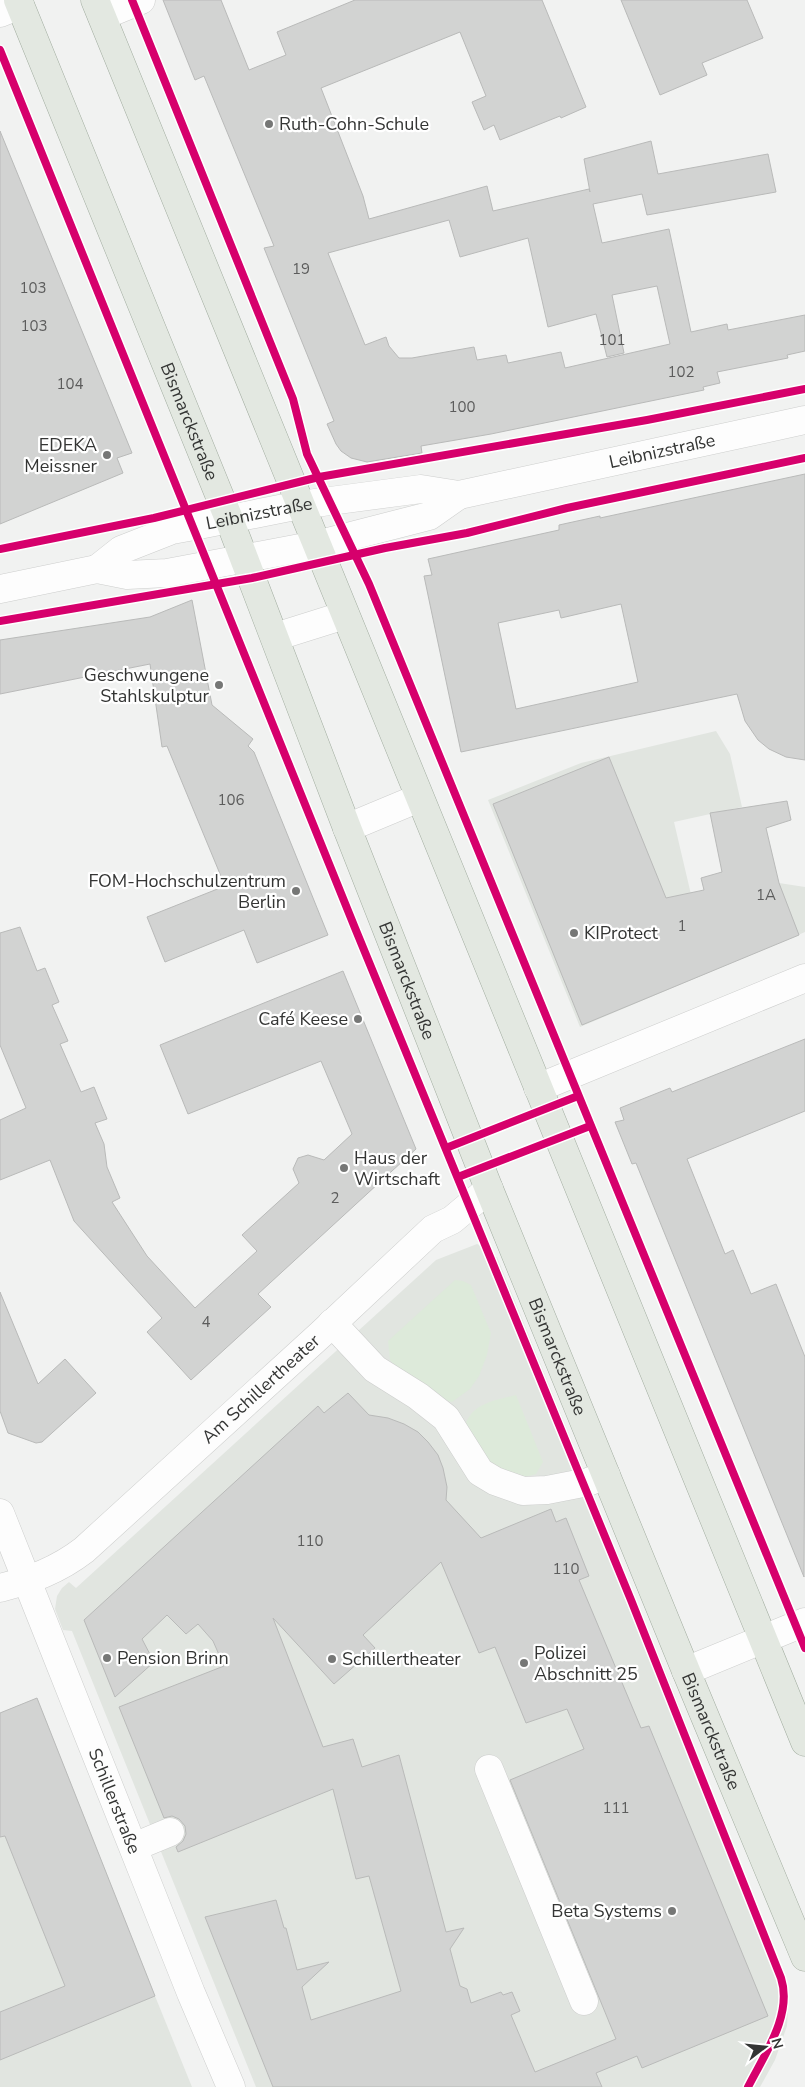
<svg xmlns="http://www.w3.org/2000/svg" width="805" height="2087" viewBox="0 0 805 2087" font-family="'Nunito Sans',sans-serif">
	<style>
		.built { fill: #e1e5e0 }
		.green { fill: #ddeada }
		.building { fill: #d2d3d2; stroke: #b9bab9; fill-rule: evenodd }
		.lines { fill: none; stroke-linecap: round; stroke-linejoin: round }
		.minor-casing { stroke: #cdcecd; stroke-width: 29 }
		.major-casing { stroke: #a2ada0; stroke-width: 29 }
		.minor { stroke: #fdfdfd; stroke-width: 28 }
		.major { stroke: #e3e8e1; stroke-width: 28 }
		.cycleway-casing { stroke: #fff; stroke-width: 11 }
		.cycleway { stroke: #d6006c; stroke-width: 8 }
		.poi-dot { fill: #767776; stroke: #fff; stroke-width: 2 }
		.labels { text-anchor: middle; stroke-width: 4.5; stroke-linejoin: round; paint-order: stroke }
		.number-label { font-size: 15px; fill: #5c5c5c }
		.poi-label { font-size: 18px; fill: #343534; stroke: #fff; text-anchor: start }
		.street-label { font-size: 18px; fill: #343534; stroke: #fff }
	</style>
	<rect width="100%" height="100%" fill="#f1f2f1"/>
	<g class="built">
		<path d="M716 731 730 754 742 807 674 822 693 903 779 883 805 887V932L580 1027 488 800 581 763Z"/>
		<path d="M477 1244 483 1247 487 1260 497 1257 667 1675 783 1972 776 1976 788 2008 787 2026 775 2060 760 2087H256L72 1631 63 1630 55 1609 57 1596 62 1588 69 1582 76 1588 436 1260Z"/>
		<path d="M37 1698 155 1996 192 2087H0V1713Z"/>
	</g>
	<g class="green">
		<path d="M455 1280 463 1281 471 1285 491 1333 487 1355 479 1376 470 1389 452 1402 440 1399 400 1372 390 1360 388 1341Z"/>
		<path d="M516 1395 543 1462 536 1474 518 1479 490 1466 465 1426C471 1403 496 1400 516 1395Z"/>
	</g>
	<g class="building">
		<path d="M163 0H221L249 70 286 55 277 32 355 0H542L586 107 561 118 560 116 500 140 494 125 484 130 472 102 486 96 460 32 321 88 363 196 369 219 487 186 493 211 589 189 590 192 584 159 651 141 658 174 768 154 776 192 647 215 642 194 593 204 602 243 669 229 691 332 727 324 728 330 805 315V351L787 355 788 358 717 372 720 383 703 387 704 390 491 434 421 446 422 453 367 462 351 458 341 451 336 444 327 424 334 421 264 248 274 246 204 76 195 80ZM449 220 460 257 528 238 548 327 596 314 607 357 624 353 612 295 657 286 670 344 565 368 561 352 508 363 506 355 477 360 474 347 412 358H399L389 346 386 337 365 345 328 253Z"/>
		<path d="M621 0H747L763 38 702 63 707 75 660 95Z"/>
		<path d="M0 131 132 453 117 458 123 473 0 524Z"/>
		<path d="M805 474V760L786 757 769 749 758 740 745 721 737 694 461 752 424 576 432 575 428 559 559 530V525L600 516V518ZM621 604 638 682 516 709 498 623 559 610 561 618Z"/>
		<path d="M192 600 212 705 253 739 248 746 254 752 328 935 257 963 244 930 165 962 147 917 225 886 167 746 162 747 150 664 0 694V640L150 617Z"/>
		<path d="M609 757 666 898 704 890 701 878 722 872 710 813 787 801 791 820 766 828 779 883 799 935 582 1025 493 804Z"/>
		<path d="M20 927 37 971 45 968 59 1002 52 1005 68 1041 60 1044 81 1092 94 1087 107 1119 95 1123 104 1144 107 1167 120 1198 112 1202 147 1256 195 1308 257 1251 242 1235 299 1183 293 1169 298 1158 308 1155 324 1160 352 1134 321 1061 188 1114 160 1045 343 971 416 1149 258 1294 271 1307 191 1380 147 1332 162 1318 74 1221 50 1160 0 1180V1120L26 1108 0 1045V933Z"/>
		<path d="M805 1039V1111L687 1159 725 1254 733 1250 751 1294 776 1284 805 1357 804 1577 636 1163 632 1164 615 1122 624 1120 620 1108 670 1088 672 1092Z"/>
		<path d="M0 1292 38 1384 65 1359 96 1393 42 1442 36 1443 8 1433 0 1411Z"/>
		<path d="M348 1393 369 1415 388 1418 404 1424 418 1432 428 1442 438 1455 443 1468 447 1487 446 1500 481 1538 551 1509 556 1522 566 1518 589 1576 579 1580 641 1728 649 1726 768 2016 642 2068 637 2056 596 2073 602 2087H273L205 1917 276 1900 284 1928H286L297 1970 329 1962 302 1987 311 2020 401 1991 369 1876 356 1879 333 1789 178 1852 176 1847 183 1841 186 1834 185 1826 179 1819 172 1816 164 1818 119 1707 224 1666 213 1641 198 1624 186 1634 167 1615 142 1639 154 1662 115 1697 84 1620 318 1406 324 1413ZM441 1562 479 1653 495 1647 526 1723 567 1709 584 1749 510 1780 616 2039 535 2072 511 2015 520 2011 512 1992 503 1995 501 1992 471 2003 467 1989 460 1986 450 1949 464 1928 446 1932 399 1755 362 1767 353 1739 323 1747 273 1618 334 1684 375 1648 363 1635Z"/>
		<path d="M37 1698 155 1996 0 2060V2012L65 1986 5 1836 0 1837V1713Z"/>
	</g>
	<g class="lines">
		<g class="minor-casing">
			<g id="minor">
				<path d="M0 13 20 5"/>
				<path d="M102 16 141 0"/>
				<path id="s1" d="M97 569 121 550 172 530 194 526 300 505 421 489 459 495 805 420"/>
				<path d="M0 589 97 569 127 575 167 573 316 545 429 516 459 495"/>
				<path d="M275 637 345 615"/>
				<path d="M347 828 419 798"/>
				<path d="M538 1088 805 978"/>
				<path d="M332 1323 375 1369 418 1396 446 1418 480 1472 495 1481 523 1491 547 1490 588 1482 606 1475"/>
				<path id="s2" d="M0 1513 191 1993 231 2087"/>
				<path id="s3" d="M0 1588C31 1580 58 1570 84 1550L320 1335 433 1229 452 1220 489 1189"/>
				<path d="M686 1671 805 1622"/>
				<path d="M489 1769 584 2001"/>
				<path d="M134 1847 170 1832"/>
			</g>
		</g>
		<g class="major-casing">
			<g id="major">
				<path id="s4" d="M18 0 229 519 347 828 489 1189 686 1671 805 1957"/>
				<path d="M95 0 805 1742"/>
			</g>
		</g>
		<use href="#minor" class="minor"/>
		<use href="#major" class="major"/>
		<g class="cycleway-casing">
			<g id="cycleway">
				<path d="M132 0 293 399 307 454 369 584 805 1648"/>
				<path d="M0 50 355 928 631 1600 781 1978C793 2015 764 2055 748 2087"/>
				<path d="M0 549 154 518 319 477 647 420 805 389"/>
				<path d="M0 621 252 578 385 548 467 533 567 508 805 458"/>
				<path d="M446 1148 578 1096"/>
				<path d="M458 1177 590 1126"/>
			</g>
		</g>
		<use href="#cycleway" class="cycleway"/>
	</g>
	<g class="poi-dot">
		<circle cx="269" cy="124" r="5"/>
		<circle cx="107" cy="455" r="5"/>
		<circle cx="219" cy="685" r="5"/>
		<circle cx="296" cy="891" r="5"/>
		<circle cx="574" cy="933" r="5"/>
		<circle cx="358" cy="1019" r="5"/>
		<circle cx="344" cy="1168" r="5"/>
		<circle cx="107" cy="1658" r="5"/>
		<circle cx="332" cy="1659" r="5"/>
		<circle cx="524" cy="1663" r="5"/>
		<circle cx="672" cy="1911" r="5"/>
	</g>
	<g class="labels">
		<g class="number-label">
			<text x="301" y="274">19</text>
			<text x="33" y="293">103</text>
			<text x="34" y="331">103</text>
			<text x="612" y="345">101</text>
			<text x="681" y="377">102</text>
			<text x="70" y="389">104</text>
			<text x="462" y="412">100</text>
			<text x="231" y="805">106</text>
			<text x="766" y="900">1A</text>
			<text x="682" y="931">1</text>
			<text x="335" y="1203">2</text>
			<text x="206" y="1327">4</text>
			<text x="310" y="1546">110</text>
			<text x="566" y="1574">110</text>
			<text x="616" y="1813">111</text>
		</g>
		<g class="poi-label">
			<text x="279" y="130">Ruth-Cohn-Schule</text>
			<text x="97" y="451" text-anchor="end">EDEKA<tspan x="97" dy="21">Meissner</tspan></text>
			<text x="209" y="681" text-anchor="end">Geschwungene<tspan x="209" dy="21">Stahlskulptur</tspan></text>
			<text x="286" y="887" text-anchor="end">FOM-Hochschulzentrum<tspan x="286" dy="21">Berlin</tspan></text>
			<text x="584" y="939">KIProtect</text>
			<text x="348" y="1025" text-anchor="end">Café Keese</text>
			<text x="354" y="1164">Haus der<tspan x="354" dy="21">Wirtschaft</tspan></text>
			<text x="534" y="1659">Polizei<tspan x="534" dy="21">Abschnitt 25</tspan></text>
			<text x="117" y="1664">Pension Brinn</text>
			<text x="342" y="1665">Schillertheater</text>
			<text x="662" y="1917" text-anchor="end">Beta Systems</text>
		</g>
		<g class="street-label">
			<text dy="6" stroke="none"><textPath href="#s4" startOffset="455">Bismarckstraße</textPath></text>
			<text dy="6" stroke="none"><textPath href="#s1" startOffset="584">Leibnizstraße</textPath></text>
			<text dy="6" stroke="none"><textPath href="#s1" startOffset="174">Leibnizstraße</textPath></text>
			<text dy="6" stroke="none"><textPath href="#s4" startOffset="1055">Bismarckstraße</textPath></text>
			<text dy="6" stroke="none"><textPath href="#s4" startOffset="1460">Bismarckstraße</textPath></text>
			<text dy="6" stroke="none"><textPath href="#s3" startOffset="332">Am Schillertheater</textPath></text>
			<text dy="6" stroke="none"><textPath href="#s4" startOffset="1865">Bismarckstraße</textPath></text>
			<text dy="6" stroke="none"><textPath href="#s2" startOffset="310">Schillerstraße</textPath></text>
		</g>
	</g>
	<g transform="translate(765 2047) rotate(74)" stroke="#ffffff" stroke-width="4" paint-order="stroke">
	<path d="M0-4L9 19L0 12L-9 19Z" fill="#343534"/>
	<text y="-8" font-size="14" font-weight="bold" text-anchor="middle" fill="#343534">N</text>
	</g>
</svg>
